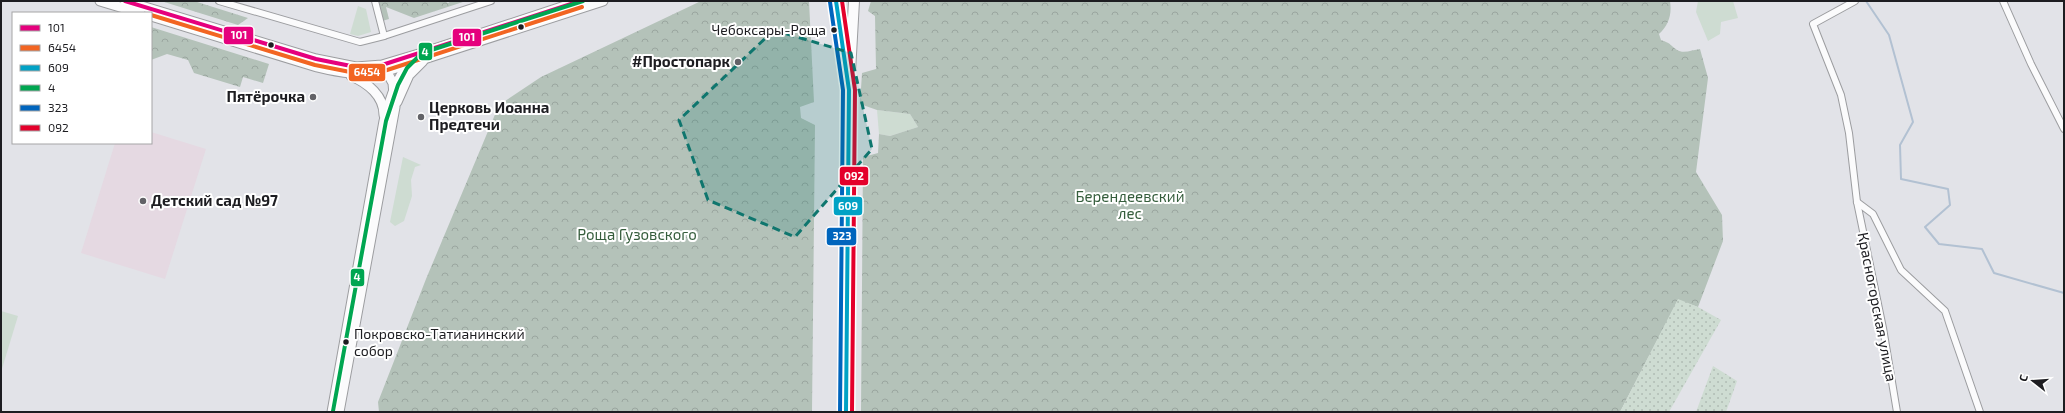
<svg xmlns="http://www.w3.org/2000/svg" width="2065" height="413" viewBox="0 0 2065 413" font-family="'Exo 2',sans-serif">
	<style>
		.education { fill: #e5d9e2 }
		.green { fill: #cedcd2 }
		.forest { fill: url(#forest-crowns) }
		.garden { fill: url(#garden-dots) }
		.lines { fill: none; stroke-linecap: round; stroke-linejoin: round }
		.stream { stroke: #b2c1d2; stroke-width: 2 }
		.minor-casing { stroke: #9c9da0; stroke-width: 8 }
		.secondary-casing { stroke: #9c9da0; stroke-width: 11 }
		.primary-casing { stroke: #9c9da0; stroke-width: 12 }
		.minor { stroke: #fbfbfc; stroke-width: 6 }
		.secondary { stroke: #fbfbfc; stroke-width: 9 }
		.primary { stroke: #fbfbfc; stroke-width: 10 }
		.bus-1-casing { stroke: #fff; stroke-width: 7 }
		.bus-2-casing { stroke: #fff; stroke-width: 7 }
		.bus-3-casing { stroke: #fff; stroke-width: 7 }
		.bus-4-casing { stroke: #fff; stroke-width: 7 }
		.bus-5-casing { stroke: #fff; stroke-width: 7 }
		.bus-6-casing { stroke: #fff; stroke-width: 7 }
		.bus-1 { stroke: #e5007d; stroke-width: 4 }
		.bus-2 { stroke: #f26522; stroke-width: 4 }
		.bus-3 { stroke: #01a2c5; stroke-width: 4 }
		.bus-4 { stroke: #00a651; stroke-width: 4 }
		.bus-5 { stroke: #0065bd; stroke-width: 4 }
		.bus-6 { stroke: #e4002b; stroke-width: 4 }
		.marked { fill: #0f766e; fill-opacity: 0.2; stroke: #0f766e; stroke-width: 3; stroke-dasharray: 8 5; stroke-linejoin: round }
		.bus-dot { fill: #1d1d21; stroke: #fff; stroke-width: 1.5 }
		.poi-dot { fill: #626267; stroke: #fff; stroke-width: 1.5 }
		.labels { text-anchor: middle; stroke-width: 4; stroke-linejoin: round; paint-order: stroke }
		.bus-label { font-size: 14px; fill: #1d1d21; stroke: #fff; text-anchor: end }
		.poi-label { font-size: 15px; font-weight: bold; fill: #1d1d21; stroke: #fff; text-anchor: end }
		.park-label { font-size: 15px; fill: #355d3c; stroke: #fff }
		.street-label { font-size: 15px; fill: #1d1d21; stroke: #fff }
		.line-badge { stroke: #fff; stroke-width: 1.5 }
		.badge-label { font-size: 11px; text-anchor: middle; font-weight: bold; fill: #fff }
	</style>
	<defs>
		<pattern id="forest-crowns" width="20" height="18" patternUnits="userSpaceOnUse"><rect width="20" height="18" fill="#b4c2b9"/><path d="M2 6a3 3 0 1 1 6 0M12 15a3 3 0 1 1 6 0" fill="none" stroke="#9aa69f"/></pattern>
		<pattern id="garden-dots" width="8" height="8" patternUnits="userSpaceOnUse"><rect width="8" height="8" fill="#cedcd2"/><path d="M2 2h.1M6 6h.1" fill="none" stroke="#b0bcb4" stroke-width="1.8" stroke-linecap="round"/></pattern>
	</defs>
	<rect width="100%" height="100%" fill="#e2e3e8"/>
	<path class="education" d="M151 132 206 149 165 279 81 253 115 143H151Z"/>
	<g class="green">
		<path d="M1698 1H1733L1738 18 1721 22 1720 34 1708 41 1696 12Z"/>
		<path d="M358 6 366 9 371 32 358 36 350 34Z"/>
		<path d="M877 110 910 114 918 127 890 136 879 134Z"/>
		<path d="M403 157 421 165 415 167 411 180 412 196 404 221 395 226 390 222Z"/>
		<path d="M1 311 18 316 1 372Z"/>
	</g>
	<g class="forest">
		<path d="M161 1H194L248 18 238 25Z"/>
		<path d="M377 1H445L448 3 451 1H466L414 18 386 7 389 19 382 21Z"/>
		<path d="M701 1H809L814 102 800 107 801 118 815 125 812 412H379L378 402 426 279 499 105 541 77Z"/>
		<path d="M871 1H1670C1672 14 1669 25 1659 34L1661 40C1672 44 1670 45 1677 50 1683 54 1693 50 1700 49L1708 78 1696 172 1722 215 1723 241 1698 307 1678 300 1620 412H861L863 157 878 153 879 134 890 136 918 127 910 114 877 110 860 104 862 73 876 69 875 16 868 11Z"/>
		<path d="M151 27 269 64 263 83 243 77 240 87 194 73 188 60 167 54 151 60Z"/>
	</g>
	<g class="garden">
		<path d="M1678 299 1698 307 1721 320 1669 412H1620Z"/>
		<path d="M1713 366 1737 381 1726 412H1696Z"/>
	</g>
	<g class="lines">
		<path class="stream" d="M1866 1 1889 35 1913 122 1900 145 1901 179 1948 189 1950 205 1925 227 1939 244 1982 249 1994 273 2064 293"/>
		<g class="minor-casing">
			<g id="minor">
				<path d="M219 1 360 42 384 36 491 1"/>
				<path d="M375 1 384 36"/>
				<path d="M1855 1 1813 24 1841 95 1849 133 1857 202 1883 328 1897 412"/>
				<path d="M2003 1 2031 64 2064 129"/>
				<path d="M1857 202 1873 214 1901 270 1945 311 1980 412"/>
			</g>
		</g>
		<g class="secondary-casing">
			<g id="secondary">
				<path d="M100 1 140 13"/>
				<path d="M125 1 316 59 356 67 382 65 422 53 580 1"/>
				<path d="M151 16 317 67C341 73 362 76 387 71L603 1"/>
				<path d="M351 76C368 83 384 96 384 115"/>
				<path d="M397 102 409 75 423 61"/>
				<path d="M332 412 384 121C390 101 395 80 409 64"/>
				<path d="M339 412 395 107 393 83 384 67"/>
			</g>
		</g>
		<g class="primary-casing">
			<g id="primary">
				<path d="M836 1 846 64"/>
				<path d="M846 412 849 90 854 1"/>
			</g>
		</g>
		<use href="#minor" class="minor"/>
		<use href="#secondary" class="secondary"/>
		<use href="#primary" class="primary"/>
		<g class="bus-1-casing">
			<path id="bus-1" d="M125 1 316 59 356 67 382 65 580 1"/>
		</g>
		<g class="bus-2-casing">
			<path id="bus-2" d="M151 15 315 65 355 73 384 71 582 7"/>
		</g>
		<g class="bus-3-casing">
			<path id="bus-3" d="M836 1 849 90 846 412"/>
		</g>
		<g class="bus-4-casing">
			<path id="bus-4" d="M333 411 386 121 398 85 407 68 422 53 583 1"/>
		</g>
		<g class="bus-5-casing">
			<path id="bus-5" d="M830 2 843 90 840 412"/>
		</g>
		<g class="bus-6-casing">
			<path id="bus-6" d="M842 1 855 90 852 412"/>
		</g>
		<use href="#bus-1" class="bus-1"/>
		<use href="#bus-2" class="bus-2"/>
		<use href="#bus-3" class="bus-3"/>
		<use href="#bus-4" class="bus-4"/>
		<use href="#bus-5" class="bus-5"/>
		<use href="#bus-6" class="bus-6"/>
	</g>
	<path class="marked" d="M774 30 851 53 872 149 795 237 708 200 679 120Z"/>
	<g class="bus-dot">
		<circle cx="521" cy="27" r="3.5"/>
		<circle cx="834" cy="30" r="3.5"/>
		<circle cx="271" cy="45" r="3.5"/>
		<circle cx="346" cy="342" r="3.5"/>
	</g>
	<g class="poi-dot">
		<circle cx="738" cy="62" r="4"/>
		<circle cx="313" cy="97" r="4"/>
		<circle cx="421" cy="117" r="4"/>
		<circle cx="143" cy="201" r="4"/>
	</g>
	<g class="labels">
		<g class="bus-label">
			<text x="826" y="35">Чебоксары-Роща</text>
			<text x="354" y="339" text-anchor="start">Покровско-Татианинский<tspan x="354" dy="17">собор</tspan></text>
		</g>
		<g class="poi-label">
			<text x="730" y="67">#Простопарк</text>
			<text x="305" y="102">Пятёрочка</text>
			<text x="429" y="113" text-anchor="start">Церковь Иоанна<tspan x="429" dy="17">Предтечи</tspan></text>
			<text x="151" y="206" text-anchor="start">Детский сад №97</text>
		</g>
		<g class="park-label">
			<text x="1130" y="202">Берендеевский<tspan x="1130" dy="17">лес</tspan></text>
			<text x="637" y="240">Роща Гузовского</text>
		</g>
		<g class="street-label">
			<text transform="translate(1877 307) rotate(79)" y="5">Красногорская улица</text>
		</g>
	</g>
	<g class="line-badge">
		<rect x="223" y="26" width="31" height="19" rx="4" fill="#e5007d"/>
		<rect x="452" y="28" width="30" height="19" rx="4" fill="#e5007d"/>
		<rect x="418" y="42" width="15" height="19" rx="4" fill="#00a651"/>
		<rect x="348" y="63" width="38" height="19" rx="4" fill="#f26522"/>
		<rect x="839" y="166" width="30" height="20" rx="4" fill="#e4002b"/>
		<rect x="833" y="196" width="30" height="20" rx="4" fill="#01a2c5"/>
		<rect x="826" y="227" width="31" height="19" rx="4" fill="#0065bd"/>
		<rect x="350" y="268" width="15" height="19" rx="4" fill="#00a651"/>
	</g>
	<g class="badge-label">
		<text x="239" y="39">101</text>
		<text x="467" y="41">101</text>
		<text x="425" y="56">4</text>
		<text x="367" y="76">6454</text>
		<text x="854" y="180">092</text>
		<text x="848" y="210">609</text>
		<text x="842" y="240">323</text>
		<text x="357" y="281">4</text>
	</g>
	<rect width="2065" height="413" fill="none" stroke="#1d1d21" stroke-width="4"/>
	<rect x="12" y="12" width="140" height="132" fill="#ffffff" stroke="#a5a5a6"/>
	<rect x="20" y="25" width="20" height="6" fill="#e5007d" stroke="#a5a5a6"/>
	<text x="48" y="32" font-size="12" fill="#1d1d21">101</text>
	<rect x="20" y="45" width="20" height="6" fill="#f26522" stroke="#a5a5a6"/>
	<text x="48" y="52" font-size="12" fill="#1d1d21">6454</text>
	<rect x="20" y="65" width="20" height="6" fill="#01a2c5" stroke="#a5a5a6"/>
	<text x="48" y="72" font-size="12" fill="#1d1d21">609</text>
	<rect x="20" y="85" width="20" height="6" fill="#00a651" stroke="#a5a5a6"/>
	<text x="48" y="92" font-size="12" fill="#1d1d21">4</text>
	<rect x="20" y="105" width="20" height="6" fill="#0065bd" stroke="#a5a5a6"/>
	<text x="48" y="112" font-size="12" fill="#1d1d21">323</text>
	<rect x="20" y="125" width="20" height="6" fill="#e4002b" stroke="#a5a5a6"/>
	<text x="48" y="132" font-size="12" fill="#1d1d21">092</text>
	<g transform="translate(2033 381) rotate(287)" stroke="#ffffff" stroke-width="3" paint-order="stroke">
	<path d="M0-3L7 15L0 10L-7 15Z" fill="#1d1d21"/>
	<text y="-6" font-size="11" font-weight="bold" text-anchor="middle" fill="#1d1d21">С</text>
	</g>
</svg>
